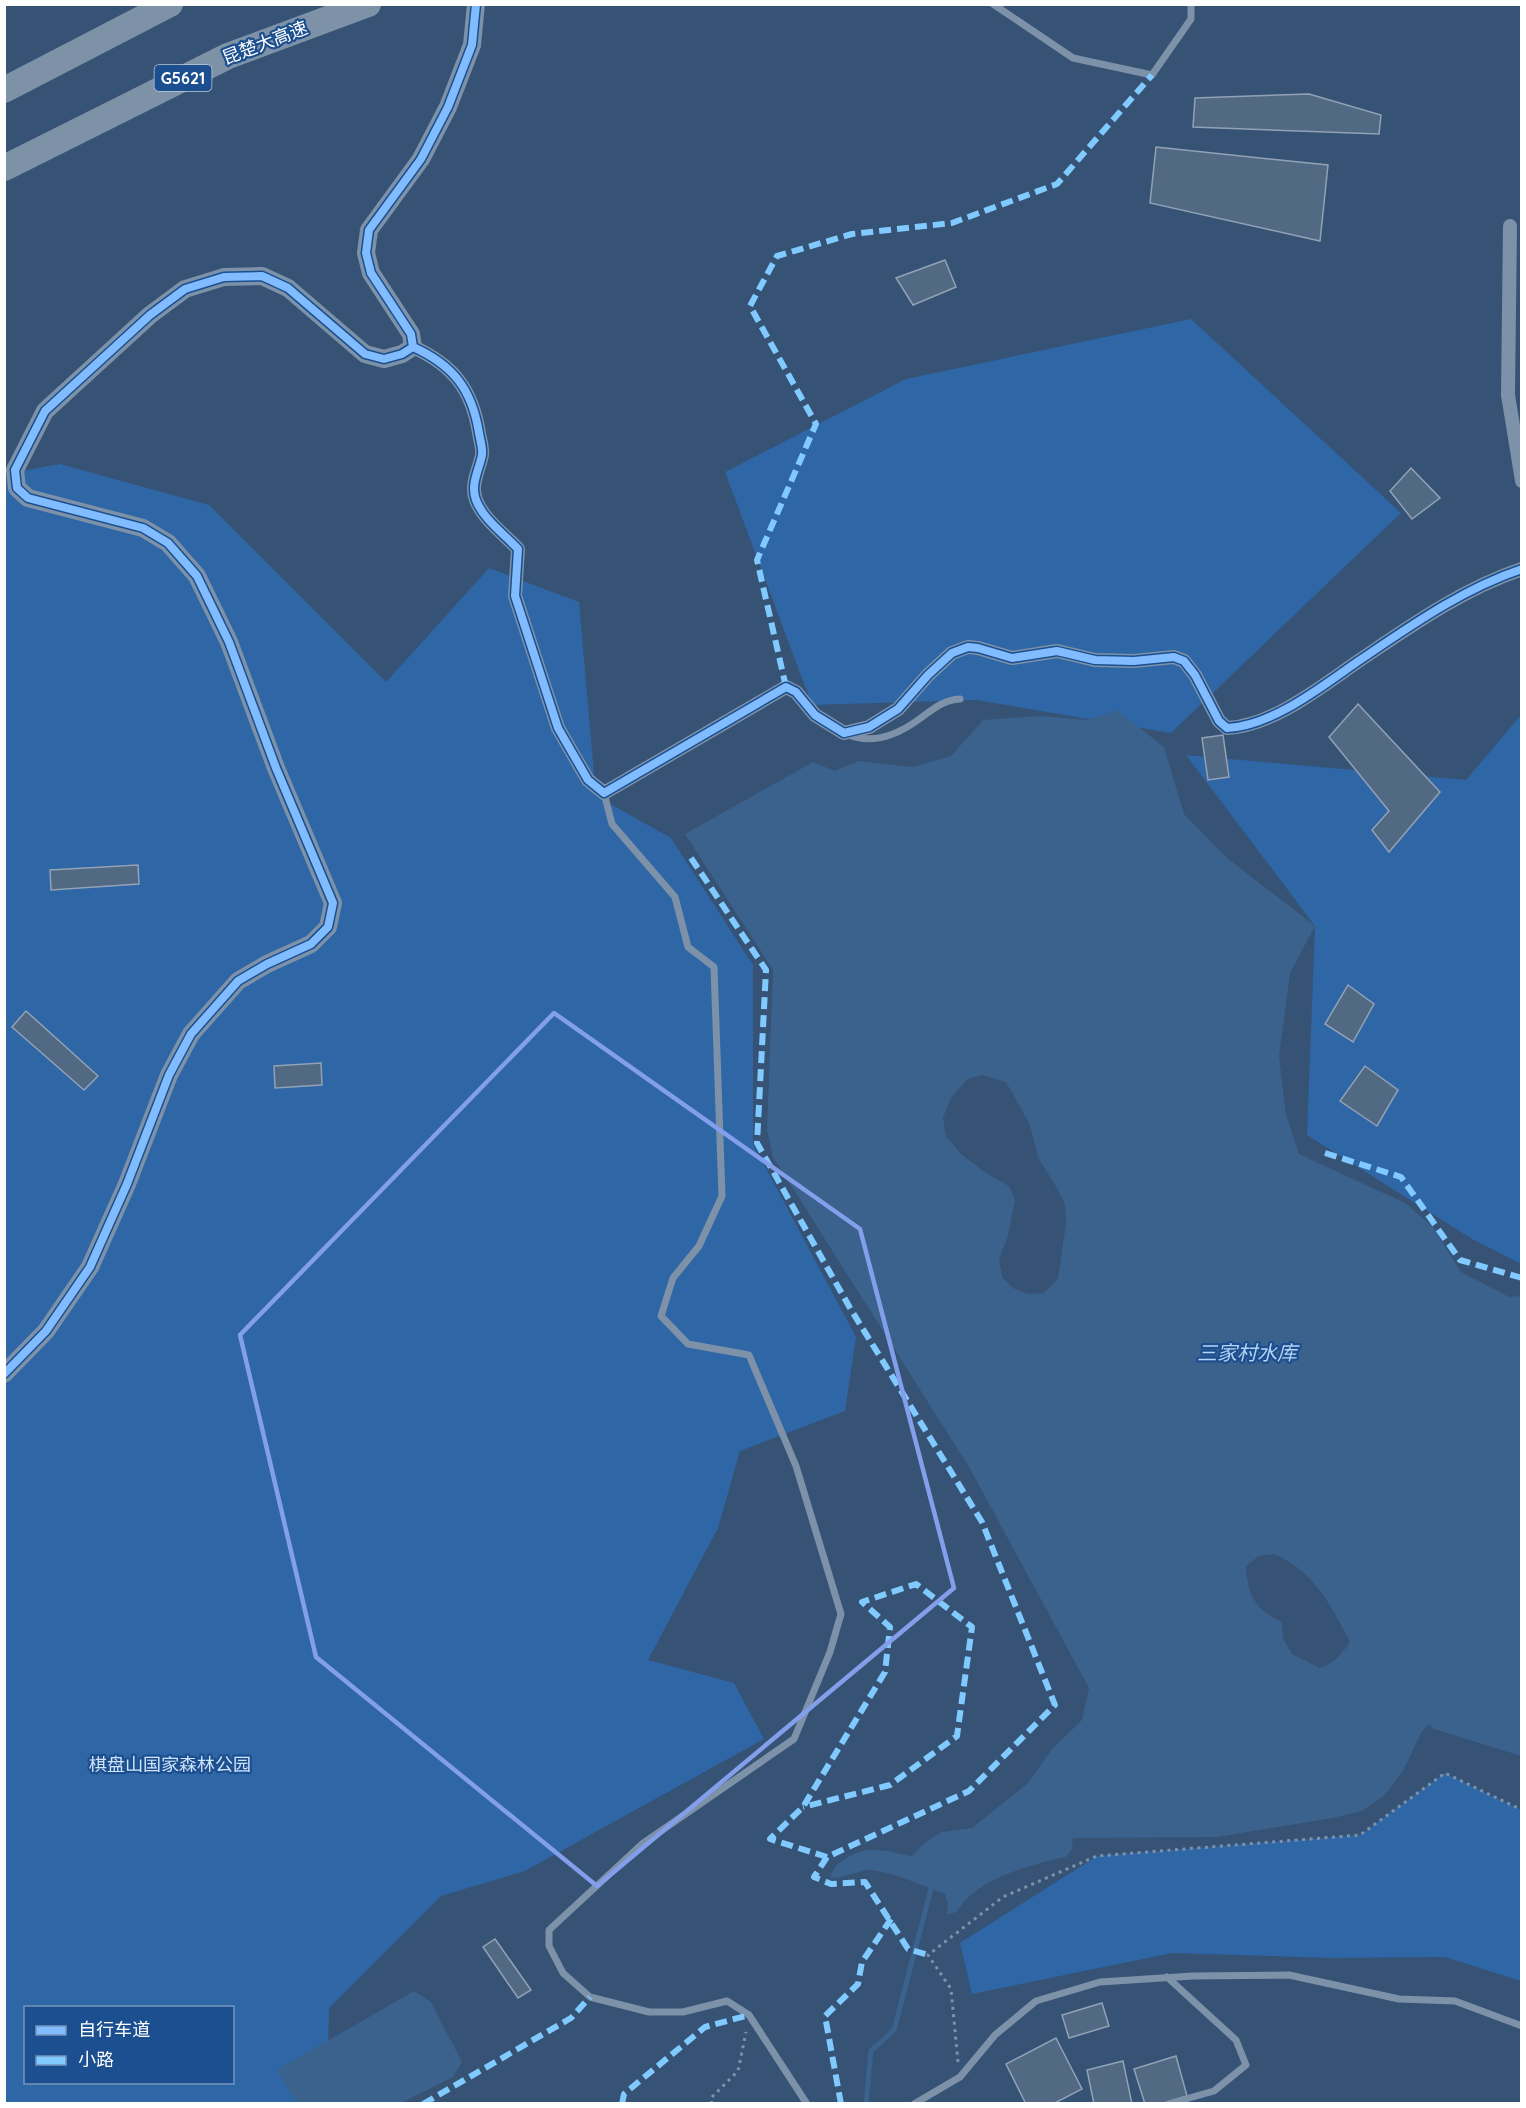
<svg xmlns="http://www.w3.org/2000/svg" width="1526" height="2108" viewBox="0 0 1526 2108" font-family="Quicksand,'Noto Sans SC',sans-serif">
	<style>
		.green { fill: #2f66a5; fill-rule: evenodd }
		.water { fill: #3b618d; fill-rule: evenodd }
		.lines { fill: none; stroke-linecap: round; stroke-linejoin: round }
		.stream { stroke: #3b618d; stroke-width: 5 }
		.building { fill: #526984; stroke: #92a2b6; stroke-width: 1.5 }
		.path { stroke: #7d92a8; stroke-width: 3; stroke-dasharray: 3 4.5; stroke-linecap: butt }
		.service { stroke: #7d92a8; stroke-width: 7 }
		.minor { stroke: #7d92a8; stroke-width: 14 }
		.tertiary { stroke: #7d92a8; stroke-width: 18 }
		.motorway { stroke: #7e92a7; stroke-width: 26 }
		.quiet { stroke: #80caff; stroke-width: 6; stroke-dasharray: 12 6; stroke-linecap: butt }
		.cycleway-casing { stroke: #1b4f8f; stroke-width: 11 }
		.cycleway { stroke: #80bcff; stroke-width: 8 }
		.marked { fill: none; stroke: #839eea; stroke-width: 4.5; stroke-linejoin: round }
		.labels { text-anchor: middle; stroke-width: 4.5; stroke-linejoin: round; paint-order: stroke }
		.shield { fill: #1b4f8f; stroke: #bbcadd; stroke-width: 1.5 }
		.shield-label { font-size: 16px; font-weight: bold; fill: #fff }
		.street-label { font-size: 18px; fill: #fff; stroke: #1b4f8f }
		.park-label { font-size: 18px; fill: #cfe3fa; stroke: #1b4f8f }
		.water-label { font-size: 20px; font-style: italic; fill: #b5d3f5; stroke: #1b4f8f }
	</style>
	<rect width="100%" height="100%" fill="#365274"/>
	<g class="green">
		<path d="M1191 319 1401 513 1171 733 977 700 812 705 725 472 906 379Z"/>
		<path d="M60 464 209 505 386 682 489 568 579 602 596 796 671 838 753 965V1144L856 1337 845 1411 740 1451 718 1528 648 1660 734 1683 764 1739 525 1871 441 1896 329 2008 327 2103 5 2104 4 474ZM26 2008H232V2082H26Z"/>
		<path d="M1521 715V1264L1472 1239 1307 1135 1315 926 1186 755 1466 780Z"/>
		<path d="M1445 1773 1521 1810V1981L1445 1957 1334 1958 1172 1953 972 1994 960 1943 1097 1856 1360 1835Z"/>
	</g>
	<g class="water">
		<path d="M1117 710 1164 747 1184 814 1227 858 1315 926 1290 973 1279 1057 1286 1115 1299 1154 1405 1203 1433 1227 1461 1272 1509 1297 1521 1296V1756L1434 1729 1429 1724 1422 1731 1404 1769 1384 1796 1362 1811 1333 1818 1217 1837 1073 1838 1072 1849 1066 1857C1034 1863 972 1881 957 1912L947 1914 948 1905 945 1894C927 1887 885 1869 867 1870 854 1872 843 1879 830 1878 834 1866 838 1863 848 1857 869 1844 890 1852 912 1856L924 1843 942 1832 972 1828 1028 1783 1052 1749 1082 1720 1089 1688 969 1467 773 1157 767 1130 773 970 685 834 813 762 835 771 858 761 913 767 951 756 983 720 1040 716 1088 720ZM982 1075 1006 1082 1030 1125 1038 1157 1058 1190 1065 1205 1066 1223 1058 1279 1044 1293 1028 1294 1013 1288 1002 1277 999 1259 1008 1236 1015 1200 1009 1186 986 1173 962 1155 946 1136 943 1118 951 1098 968 1079ZM1273 1554C1313 1569 1331 1606 1350 1642 1342 1654 1333 1664 1320 1668L1292 1654 1283 1638 1282 1622C1256 1611 1247 1594 1246 1566L1259 1556Z"/>
		<path d="M414 1991 431 2002 462 2062 453 2077 401 2103H297L277 2070Z"/>
	</g>
	<g class="lines">
		<path class="stream" d="M866 2104 871 2051 894 2030 931 1889"/>
	</g>
	<g class="building">
		<path d="M1309 94 1381 115 1379 134 1193 127 1195 98Z"/>
		<path d="M1156 147 1328 165 1320 241 1150 203Z"/>
		<path d="M945 260 956 287 913 305 896 278Z"/>
		<path d="M1411 468 1440 498 1412 519 1390 491Z"/>
		<path d="M1358 704 1440 792 1389 852 1372 830 1389 811 1329 737Z"/>
		<path d="M1223 735 1229 777 1208 780 1202 738Z"/>
		<path d="M138 865 139 884 51 890 50 870Z"/>
		<path d="M1348 985 1374 1004 1353 1042 1325 1024Z"/>
		<path d="M26 1011 98 1076 84 1090 12 1027Z"/>
		<path d="M321 1063 322 1085 275 1088 274 1066Z"/>
		<path d="M1365 1066 1398 1090 1377 1126 1340 1101Z"/>
		<path d="M495 1939 531 1990 518 1998 483 1947Z"/>
		<path d="M1102 2003 1109 2026 1069 2038 1062 2015Z"/>
		<path d="M1056 2038 1082 2089 1053 2104H1026L1006 2064Z"/>
		<path d="M1176 2056 1187 2096 1162 2104H1145L1134 2069Z"/>
		<path d="M1123 2061 1132 2104H1094L1087 2070Z"/>
	</g>
	<g class="lines">
		<g class="path">
			<path d="M958 2062 951 1989 928 1955 1003 1897 1097 1856 1360 1835 1445 1773 1522 1810"/>
			<path d="M712 2104 711 2098 738 2071 746 2032"/>
		</g>
		<g class="service">
			<path d="M993 4 1073 58 1152 75 1191 19V4"/>
			<path d="M847 734C871 745 897 735 918 720 932 710 942 700 960 699"/>
			<path d="M604 793 612 824 675 897 688 947 714 967 722 1196 699 1246 673 1278 661 1316 688 1344 749 1355 796 1466 841 1614 830 1652 794 1739 642 1844 549 1930V1946L563 1973 590 1997 649 2012H683L727 2001 749 2015 807 2104"/>
			<path d="M1167 1977 1236 2040 1246 2065 1214 2091 1168 2104"/>
			<path d="M914 2104 960 2077 995 2035 1036 2001 1100 1982 1193 1976 1289 1975 1399 1999 1455 2001 1522 2026"/>
		</g>
		<g class="minor">
			<path d="M1510 226 1508 395 1522 481"/>
			<path d="M413 347C453 365 472 389 479 433 480 440 483 448 482 455 479 470 470 485 476 500 483 519 504 534 518 549L515 596 558 728 588 780 604 793 786 687 796 692 815 715 844 733 869 727 898 709 928 675 952 653 968 647 978 648 1012 658 1057 651 1095 660 1134 661 1174 657 1184 661 1195 675 1219 721 1227 728C1272 726 1321 687 1357 662 1409 627 1462 589 1522 569"/>
		</g>
		<path class="tertiary" d="M4 1374 46 1331 90 1267 127 1184 169 1075 191 1034 238 981 267 964 311 944 328 927 333 903 276 768 229 642 197 576 168 543 143 528 28 498 17 488 15 470 45 411 150 315 185 289 224 277 262 276 288 288 365 354 384 359 402 354 413 347 411 334 371 273 366 253 369 230 421 159 448 107 472 45 476 4"/>
		<g class="motorway">
			<path d="M4 90 170 4"/>
			<path d="M4 168 228 56 368 4"/>
		</g>
		<g class="quiet">
			<path d="M786 687 757 560 816 424 750 306 777 256 852 234 952 223 1057 184 1152 75"/>
			<path d="M691 858 766 970 757 1143 850 1308 982 1522 1055 1705 969 1791 827 1857 770 1839 803 1807 885 1672 890 1627 862 1602 916 1584 972 1627 957 1736 890 1785 803 1807"/>
			<path d="M1325 1153 1401 1177 1460 1260 1522 1278"/>
			<path d="M827 1857 814 1877 831 1884 865 1882 908 1949 928 1955"/>
			<path d="M423 2104 571 2018 590 1997"/>
			<path d="M622 2104 624 2094 705 2027 749 2015"/>
			<path d="M841 2104 825 2016 858 1984 862 1962 891 1919"/>
		</g>
		<g class="cycleway-casing">
			<g id="cycleway">
				<path d="M413 347C453 365 472 389 479 433 480 440 483 448 482 455 479 470 470 485 476 500 483 519 504 534 518 549L515 596 558 728 588 780 604 793 786 687 796 692 815 715 844 733 869 727 898 709 928 675 952 653 968 647 978 648 1012 658 1057 651 1095 660 1134 661 1174 657 1184 661 1195 675 1219 721 1227 728C1272 726 1321 687 1357 662 1409 627 1462 589 1522 569"/>
				<path d="M4 1374 46 1331 90 1267 127 1184 169 1075 191 1034 238 981 267 964 311 944 328 927 333 903 276 768 229 642 197 576 168 543 143 528 28 498 17 488 15 470 45 411 150 315 185 289 224 277 262 276 288 288 365 354 384 359 402 354 413 347 411 334 371 273 366 253 369 230 421 159 448 107 472 45 476 4"/>
			</g>
		</g>
		<use href="#cycleway" class="cycleway"/>
	</g>
	<path class="marked" d="M554 1013 860 1229 954 1588 597 1886 316 1657 240 1335Z"/>
	<g class="labels">
		<rect class="shield" x="154.5" y="65" width="57" height="26" rx="4.5"/>
		<g class="shield-label">
			<text x="183" y="84">G5621</text>
		</g>
		<g class="street-label">
			<text transform="translate(265 43) rotate(-21)" y="6">昆楚大高速</text>
		</g>
		<g class="park-label">
			<text x="170" y="1771">棋盘山国家森林公园</text>
		</g>
		<g class="water-label">
			<text x="1247" y="1360">三家村水库</text>
		</g>
	</g>
	<rect width="1526" height="2108" fill="none" stroke="#ffffff" stroke-width="12"/>
	<rect x="24" y="2006" width="210" height="78" fill="#1b4f8f" stroke="#7695bc" stroke-width="1.5"/>
	<rect x="36" y="2026" width="30" height="9" fill="#80bcff" stroke="#7695bc" stroke-width="1.5"/>
	<text x="78" y="2036" font-size="18" fill="#ffffff">自行车道</text>
	<rect x="36" y="2056" width="30" height="9" fill="#80caff" stroke="#7695bc" stroke-width="1.5"/>
	<text x="78" y="2066" font-size="18" fill="#ffffff">小路</text>
</svg>
